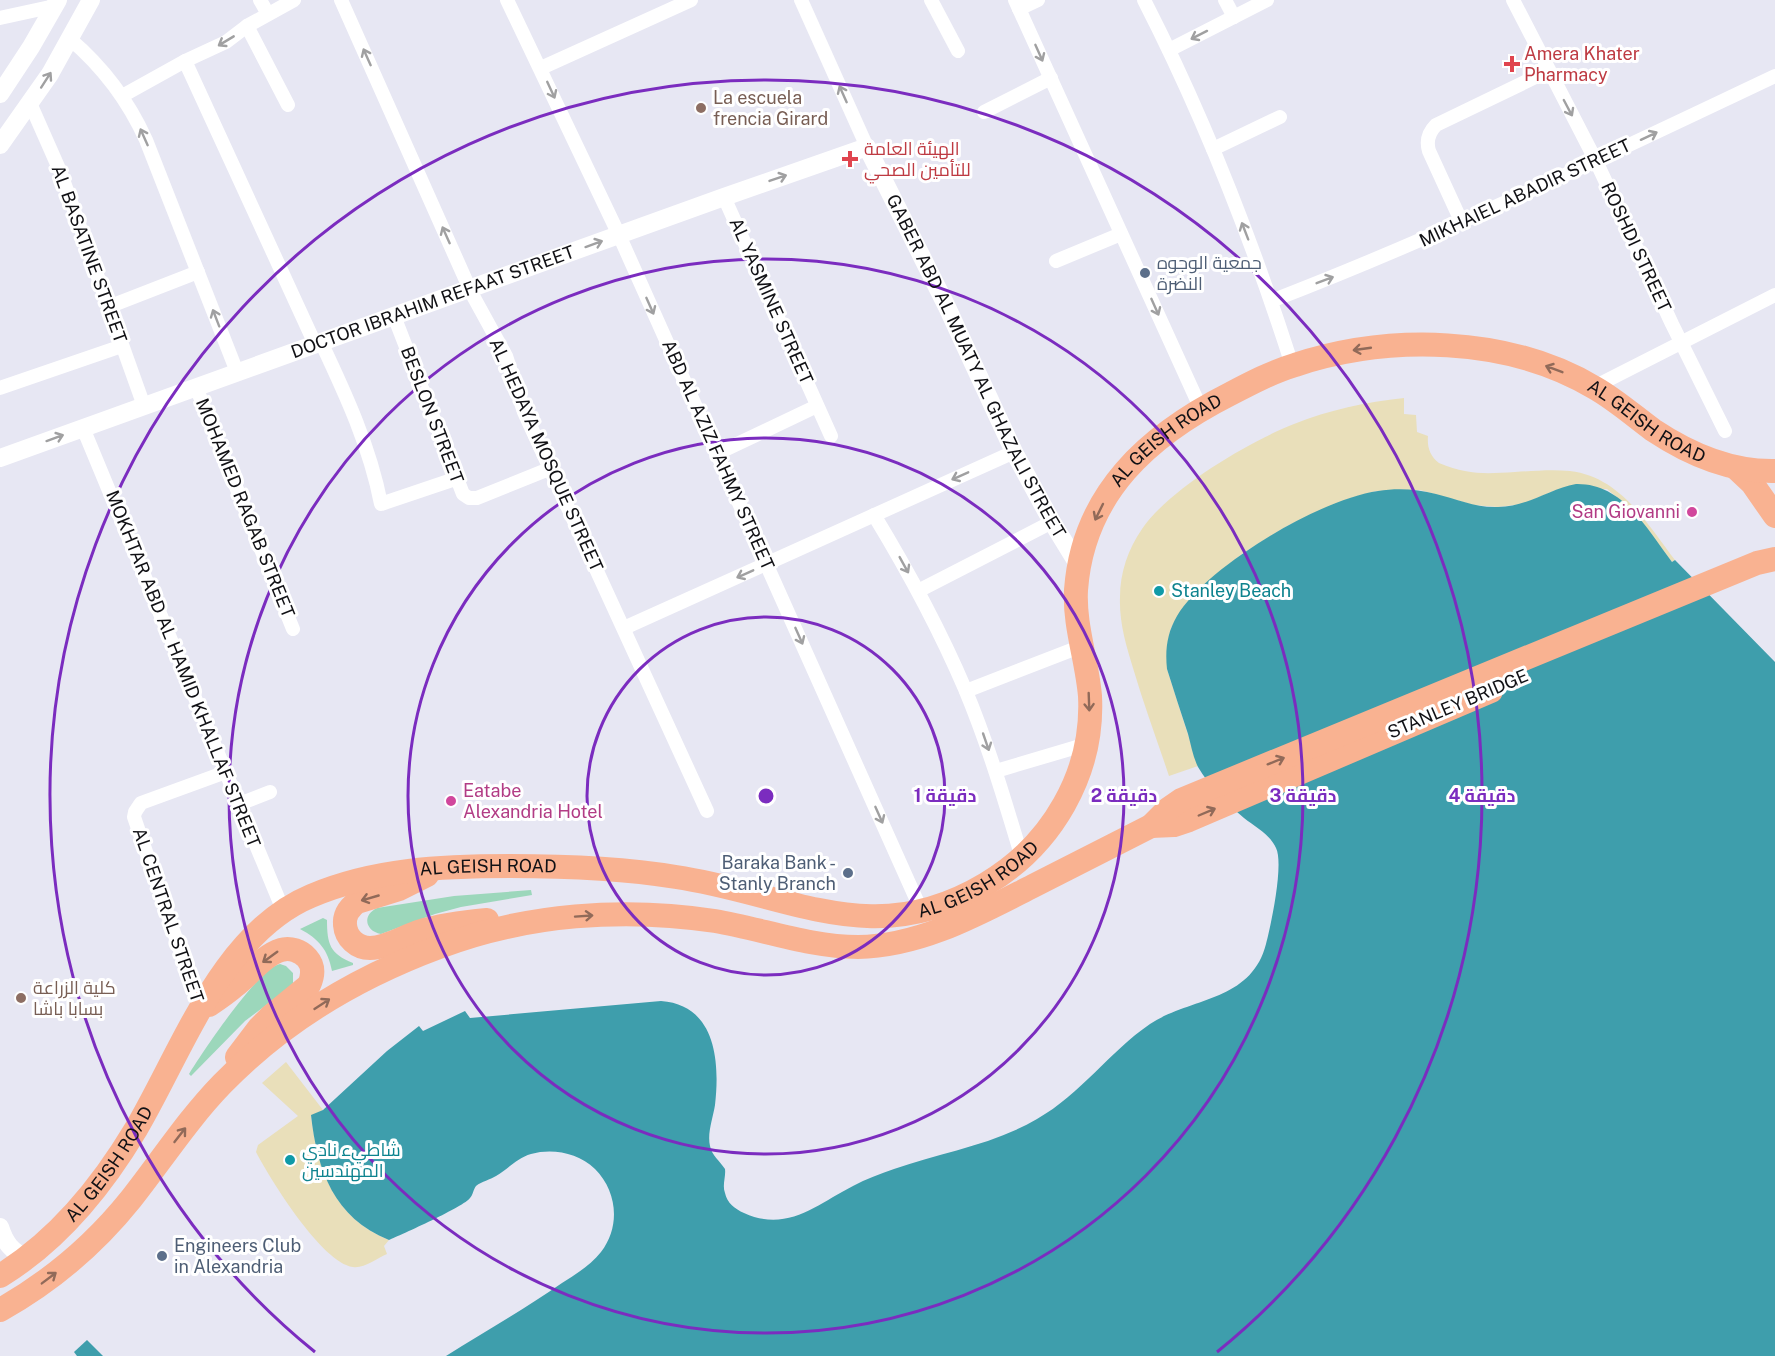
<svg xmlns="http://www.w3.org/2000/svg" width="1775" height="1356" viewBox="0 0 1775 1356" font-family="'Public Sans',Cairo,sans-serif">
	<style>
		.green { fill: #9cd7bb }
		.sand { fill: #e9dfba }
		.water { fill: #3e9eac }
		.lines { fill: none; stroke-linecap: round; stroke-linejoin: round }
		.street { stroke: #fff; stroke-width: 14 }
		.secondary { stroke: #fff; stroke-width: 18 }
		.highway { stroke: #f9b291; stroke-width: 24 }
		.oneway { stroke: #a0a0a1 }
		.oneway2 { stroke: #916a59 }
		.ring { fill: none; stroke: #7b2cbf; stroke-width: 3 }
		.health-dot { fill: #e0444e; stroke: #fff; stroke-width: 2 }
		.education-dot { fill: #8d6e63; stroke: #fff; stroke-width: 2 }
		.service-dot { fill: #5c6f8a; stroke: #fff; stroke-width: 2 }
		.hotel-dot { fill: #d1479c; stroke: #fff; stroke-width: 2 }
		.culture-dot { fill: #0f9aa8; stroke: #fff; stroke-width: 2 }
		.labels { text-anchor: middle; stroke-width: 6; stroke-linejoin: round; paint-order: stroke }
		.health-label { font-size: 18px; fill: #be3a42; stroke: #fff; text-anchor: start }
		.education-label { font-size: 18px; fill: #785e54; stroke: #fff; text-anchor: start }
		.street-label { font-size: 18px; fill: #111115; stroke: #fff }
		.service-label { font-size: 18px; fill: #4e5e75; stroke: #fff; text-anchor: start }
		.hotel-label { font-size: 18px; fill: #b23c85; stroke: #fff; text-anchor: end }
		.culture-label { font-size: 18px; fill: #0d838f; stroke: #fff; text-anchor: start }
		.centre { fill: #7b2cbf; stroke: #fff; stroke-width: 3 }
		.ring-label { font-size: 18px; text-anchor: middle; font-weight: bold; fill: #7b2cbf; stroke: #fff; stroke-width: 6; stroke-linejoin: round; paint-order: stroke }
	</style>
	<rect width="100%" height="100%" fill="#e7e7f3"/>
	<g class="green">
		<path d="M531 890 532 895 461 907 435 914 381 934C365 931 362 915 377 908L454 896Z"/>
		<path d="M323 918 327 920C327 944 330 954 353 963V965L332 971C328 950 319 939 300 929Z"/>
		<path d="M280 964 286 966 293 973V983L290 987 245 1021 191 1076 189 1074C202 1053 259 967 280 964Z"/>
	</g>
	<g class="sand">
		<path d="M1404 398V414L1416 415 1417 432 1428 436C1427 447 1430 456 1439 463 1468 475 1485 474 1515 472 1533 471 1552 469 1570 471 1621 477 1647 524 1675 560L1672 562 1634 512 1607 489 1556 490 1523 504 1498 507 1473 505 1420 490 1376 491 1348 499 1311 515 1287 526 1243 553 1203 586 1185 605 1171 628 1167 669 1198 766 1169 776C1157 740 1144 705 1133 668 1126 645 1119 622 1120 597 1120 573 1128 549 1142 529 1169 489 1248 442 1294 424 1329 410 1366 402 1404 398Z"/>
		<path d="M286 1062 323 1110 311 1116C318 1170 334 1218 389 1240L384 1246 387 1254C378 1258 363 1269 353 1267 322 1263 270 1179 256 1152L258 1145 298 1116 262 1083Z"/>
	</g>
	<g class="water">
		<path d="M1576 484C1623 483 1647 529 1672 562L1675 560 1775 662V1356H446C485 1331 525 1309 562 1283 576 1274 591 1265 601 1252 621 1226 617 1191 595 1169 578 1153 553 1148 531 1154 517 1158 508 1169 496 1176 490 1180 482 1181 476 1186 473 1190 473 1195 470 1198 465 1206 401 1235 389 1240 334 1218 317 1170 311 1115L323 1110 387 1051 419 1026 423 1031 465 1011 470 1018 661 1001C716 1005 720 1062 715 1105 713 1118 707 1133 710 1146 712 1156 720 1161 725 1169 726 1177 722 1185 725 1193 727 1203 735 1209 744 1213 788 1233 817 1204 853 1186 866 1179 880 1174 894 1169 942 1152 993 1145 1037 1119 1081 1094 1109 1052 1150 1024 1191 997 1251 1002 1266 944 1271 925 1284 864 1276 848 1270 834 1255 827 1244 818 1227 804 1209 786 1198 767 1193 757 1191 745 1188 734 1181 713 1174 691 1167 669 1165 650 1167 633 1177 616 1207 566 1320 499 1378 491 1397 488 1417 489 1436 494 1457 499 1476 508 1498 507 1527 507 1549 489 1576 484Z"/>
		<path d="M87 1340 103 1356H77L74 1352Z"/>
	</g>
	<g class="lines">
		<g class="street">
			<path d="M260 0 268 14"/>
			<path d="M341 0 472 294 506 356 524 412 707 811"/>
			<path d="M507 0 619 235 922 912"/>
			<path d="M801 0 867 147"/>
			<path d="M931 0 958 51"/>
			<path d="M1015 0 1201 409"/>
			<path d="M1144 0C1204 117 1252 240 1292 365"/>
			<path d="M1225 0 1234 17"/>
			<path d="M1513 0 1596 161 1672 324 1725 431"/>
			<path d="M1019 9 1038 0"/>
			<path d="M0 18 55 6"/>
			<path d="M247 26 288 105"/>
			<path d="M70 39C104 68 128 100 146 140L237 372"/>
			<path d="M1169 50 1267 0"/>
			<path d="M185 61 315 344"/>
			<path d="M541 68 691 0"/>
			<path d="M122 96 185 61 226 42 247 26 294 0"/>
			<path d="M30 103 60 171 144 406"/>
			<path d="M984 112 1051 78"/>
			<path d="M1213 149 1280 117"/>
			<path d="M724 197 831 436"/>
			<path d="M1462 223 1429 151C1426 141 1428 133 1436 125L1548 71"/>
			<path d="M1056 261 1121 234"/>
			<path d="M1271 301C1443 235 1608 155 1775 76"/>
			<path d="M108 307 198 272"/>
			<path d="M394 316 463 494 469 498H477L549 469"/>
			<path d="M321 342C346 395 370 447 381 504L455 479"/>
			<path d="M196 387 293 629"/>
			<path d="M1594 387 1775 295"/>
			<path d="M0 388 122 346"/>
			<path d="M83 428 283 910"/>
			<path d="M716 454 817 406"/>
			<path d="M874 515C908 571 939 628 965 689 988 744 1005 801 1022 858"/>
			<path d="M918 591 1052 522"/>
			<path d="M624 628 1014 452"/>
			<path d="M966 691 1082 646"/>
			<path d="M996 771 1087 744"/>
			<path d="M239 804 270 792"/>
			<path d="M201 1011 134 817 135 812 141 803 226 772"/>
		</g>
		<g class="secondary">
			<path d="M0 94 31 47 58 0"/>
			<path d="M0 145 50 74 91 0"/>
			<path id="s1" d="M0 458 724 197 867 147 947 307 1014 452 1052 522 1079 566"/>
			<path d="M0 1227C5 1243 12 1252 27 1258"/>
		</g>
		<g class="highway">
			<path d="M1736 468 1752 483 1775 516"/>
			<path d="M1151 826 1174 825 1189 820 1491 691"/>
			<path d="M427 875 399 889 357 902C349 908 344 915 345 925 346 938 357 948 370 948 385 948 404 937 418 932 441 925 464 922 487 920"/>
			<path d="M209 1005C218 999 228 992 236 985 250 974 264 955 281 950 290 947 301 951 307 958 314 966 313 976 309 985L271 1016 259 1028 237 1057"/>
			<path id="s2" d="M0 1276C57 1241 102 1186 136 1129 182 1051 222 933 311 896 374 869 443 866 510 866 565 866 621 868 676 877 791 894 873 952 986 884 1052 845 1094 773 1090 696 1087 660 1074 625 1076 590 1083 493 1149 435 1230 394 1251 383 1272 372 1295 365 1389 334 1508 336 1595 388 1616 400 1634 416 1653 430 1689 454 1731 472 1775 471"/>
			<path d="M0 1310C50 1282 95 1244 131 1199 161 1161 188 1119 222 1084 282 1022 358 977 439 947 526 914 624 907 715 921 762 929 810 947 858 947 921 946 978 914 1033 886 1072 866 1112 846 1151 826L1168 809 1181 800 1757 563 1775 559"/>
		</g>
	</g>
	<defs><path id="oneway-shaft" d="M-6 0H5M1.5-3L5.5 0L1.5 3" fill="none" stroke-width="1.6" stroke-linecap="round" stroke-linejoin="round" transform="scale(1.5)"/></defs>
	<g class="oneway">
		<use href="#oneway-shaft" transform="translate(1199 35) rotate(153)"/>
		<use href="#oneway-shaft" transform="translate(226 41) rotate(149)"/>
		<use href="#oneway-shaft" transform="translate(1039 53) rotate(66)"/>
		<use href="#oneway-shaft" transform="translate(367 57) rotate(-114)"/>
		<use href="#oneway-shaft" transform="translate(46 80) rotate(-57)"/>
		<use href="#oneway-shaft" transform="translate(551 90) rotate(65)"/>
		<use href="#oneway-shaft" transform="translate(843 94) rotate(-114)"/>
		<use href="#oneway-shaft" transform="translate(1568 108) rotate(62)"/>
		<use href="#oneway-shaft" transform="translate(1649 136) rotate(-25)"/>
		<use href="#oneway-shaft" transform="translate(144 137) rotate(-114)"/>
		<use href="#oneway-shaft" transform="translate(778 178) rotate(-19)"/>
		<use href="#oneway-shaft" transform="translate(1245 231) rotate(-111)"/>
		<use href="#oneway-shaft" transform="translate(446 235) rotate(-114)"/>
		<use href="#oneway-shaft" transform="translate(594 244) rotate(-20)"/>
		<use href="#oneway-shaft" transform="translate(1325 280) rotate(-21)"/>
		<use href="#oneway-shaft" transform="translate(650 306) rotate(66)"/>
		<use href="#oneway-shaft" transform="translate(1155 307) rotate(66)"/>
		<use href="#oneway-shaft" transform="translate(216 318) rotate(-111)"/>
		<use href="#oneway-shaft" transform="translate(55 438) rotate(-20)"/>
		<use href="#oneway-shaft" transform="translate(960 476) rotate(156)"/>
		<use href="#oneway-shaft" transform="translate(904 565) rotate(61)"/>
		<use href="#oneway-shaft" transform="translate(745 574) rotate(156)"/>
		<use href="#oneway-shaft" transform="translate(799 636) rotate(66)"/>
		<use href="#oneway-shaft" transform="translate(986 742) rotate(71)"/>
		<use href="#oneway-shaft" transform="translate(879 815) rotate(66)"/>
	</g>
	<g class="oneway2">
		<use href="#oneway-shaft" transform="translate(1362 349) rotate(172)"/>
		<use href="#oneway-shaft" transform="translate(1554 369) rotate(-159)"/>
		<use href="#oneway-shaft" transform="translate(1099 512) rotate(116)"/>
		<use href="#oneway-shaft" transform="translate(1089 702) rotate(88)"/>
		<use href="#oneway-shaft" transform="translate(1276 761) rotate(-22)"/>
		<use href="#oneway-shaft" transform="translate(1207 812) rotate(-23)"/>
		<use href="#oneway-shaft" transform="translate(370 898) rotate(164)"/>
		<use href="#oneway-shaft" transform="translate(584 916) rotate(-4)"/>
		<use href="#oneway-shaft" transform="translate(270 957) rotate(144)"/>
		<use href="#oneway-shaft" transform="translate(322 1004) rotate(-33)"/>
		<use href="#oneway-shaft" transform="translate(180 1135) rotate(-52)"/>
		<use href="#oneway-shaft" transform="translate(49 1278) rotate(-37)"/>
	</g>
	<g class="ring">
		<circle cx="766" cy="796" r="179"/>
		<circle cx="766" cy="796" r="358"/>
		<circle cx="766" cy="796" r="537"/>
		<path d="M315 1352A716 716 0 1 1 1217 1352"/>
	</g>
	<g class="health-dot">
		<path d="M1509 55h6v6h6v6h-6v6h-6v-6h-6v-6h6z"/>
		<path d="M847 150h6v6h6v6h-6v6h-6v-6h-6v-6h6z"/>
	</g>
	<g class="education-dot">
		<circle cx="701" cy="108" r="6"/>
		<circle cx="21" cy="998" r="6"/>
	</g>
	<g class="service-dot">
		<circle cx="1145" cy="273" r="6"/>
		<circle cx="848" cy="873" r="6"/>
		<circle cx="162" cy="1256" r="6"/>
	</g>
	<g class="hotel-dot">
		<circle cx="1692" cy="512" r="6"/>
		<circle cx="451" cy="801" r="6"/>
	</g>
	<g class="culture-dot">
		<circle cx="1159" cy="591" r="6"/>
		<circle cx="290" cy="1160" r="6"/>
	</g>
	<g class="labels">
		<g class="health-label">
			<text x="1524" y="60">Amera Khater<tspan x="1524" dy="21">Pharmacy</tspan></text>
			<text x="864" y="155">الهيئة العامة<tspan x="864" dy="21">للتأمين الصحي</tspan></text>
		</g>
		<g class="education-label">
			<text x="713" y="104">La escuela<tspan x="713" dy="21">frencia Girard</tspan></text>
			<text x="33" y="994">كلية الزراعة<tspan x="33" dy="21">بسابا باشا</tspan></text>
		</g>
		<g class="street-label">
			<text transform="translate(1525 193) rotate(-25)" y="6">MIKHAIEL ABADIR STREET</text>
			<text transform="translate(1636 247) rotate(65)" y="6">ROSHDI STREET</text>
			<text transform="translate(89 254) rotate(70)" y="6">AL BASATINE STREET</text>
			<text transform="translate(771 301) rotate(66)" y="6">AL YASMINE STREET</text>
			<text dy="6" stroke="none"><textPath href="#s1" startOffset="460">DOCTOR IBRAHIM REFAAT STREET</textPath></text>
			<text dy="6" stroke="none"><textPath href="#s1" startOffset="1166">GABER ABD AL MUATY AL GHAZALI STREET</textPath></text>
			<text transform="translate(432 415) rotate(69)" y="6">BESLON STREET</text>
			<text dy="6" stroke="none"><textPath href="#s2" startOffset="2226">AL GEISH ROAD</textPath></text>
			<text dy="6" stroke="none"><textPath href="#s2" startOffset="1704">AL GEISH ROAD</textPath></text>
			<text transform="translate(546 455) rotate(66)" y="6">AL HEDAYA MOSQUE STREET</text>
			<text transform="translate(718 455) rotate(66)" y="6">ABD AL AZIZ FAHMY STREET</text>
			<text transform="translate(245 508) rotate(68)" y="6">MOHAMED RAGAB STREET</text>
			<text transform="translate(183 669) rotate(68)" y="6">MOKHTAR ABD AL HAMID KHALLAF STREET</text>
			<text transform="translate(1458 704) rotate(-23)" y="6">STANLEY BRIDGE</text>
			<text dy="6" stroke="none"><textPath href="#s2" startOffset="680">AL GEISH ROAD</textPath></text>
			<text dy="6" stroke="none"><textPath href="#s2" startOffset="1184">AL GEISH ROAD</textPath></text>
			<text transform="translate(168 915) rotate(71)" y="6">AL CENTRAL STREET</text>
			<text dy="6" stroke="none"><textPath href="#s2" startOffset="158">AL GEISH ROAD</textPath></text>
		</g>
		<g class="service-label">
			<text x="1157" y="269">جمعية الوجوه<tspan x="1157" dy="21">النضرة</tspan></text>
			<text x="836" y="869" text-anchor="end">Baraka Bank -<tspan x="836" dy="21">Stanly Branch</tspan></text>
			<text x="174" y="1252">Engineers Club<tspan x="174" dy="21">in Alexandria</tspan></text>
		</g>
		<g class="hotel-label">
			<text x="1680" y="518">San Giovanni</text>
			<text x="463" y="797" text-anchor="start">Eatabe<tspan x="463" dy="21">Alexandria Hotel</tspan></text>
		</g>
		<g class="culture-label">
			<text x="1171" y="597">Stanley Beach</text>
			<text x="302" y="1156">شاطيء نادي<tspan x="302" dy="21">المهندسين</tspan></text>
		</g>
	</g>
	<circle cx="766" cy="796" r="9" class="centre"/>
	<g class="ring-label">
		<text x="945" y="802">1 دقيقة</text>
		<text x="1124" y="802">2 دقيقة</text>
		<text x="1303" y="802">3 دقيقة</text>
		<text x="1482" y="802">4 دقيقة</text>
	</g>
</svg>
